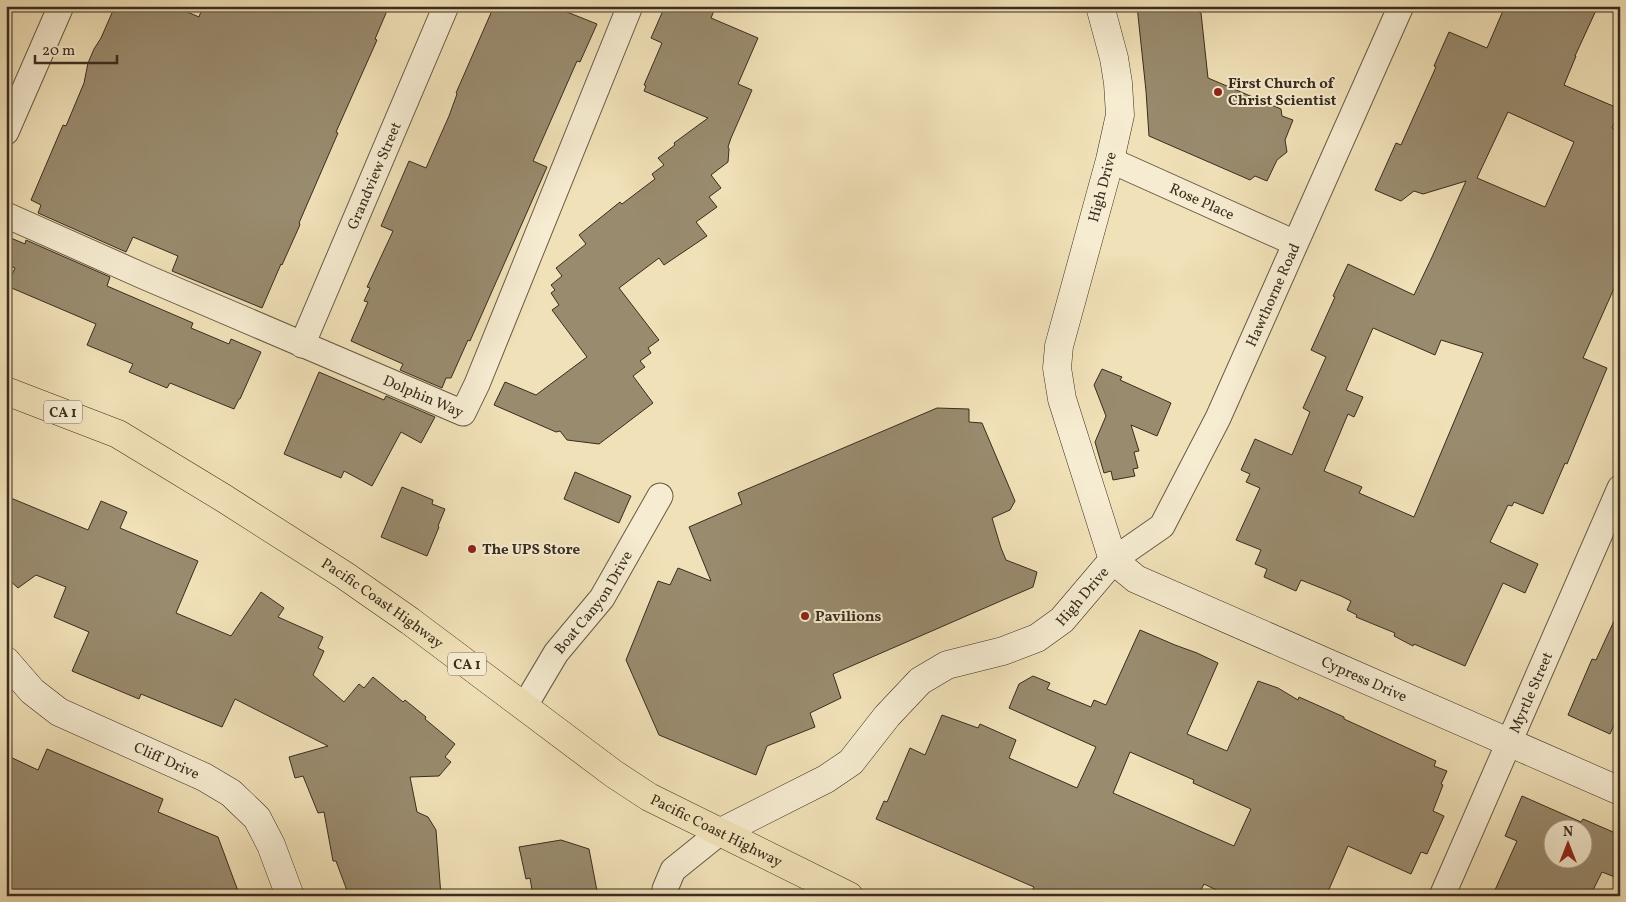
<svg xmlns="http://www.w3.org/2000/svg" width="1626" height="902" viewBox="0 0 1626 902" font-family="Vollkorn,serif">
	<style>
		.building { fill: #998b6e; stroke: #392d1e; fill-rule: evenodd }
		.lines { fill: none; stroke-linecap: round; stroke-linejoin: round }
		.street-casing { stroke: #675a44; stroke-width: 27 }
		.secondary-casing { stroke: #392d1e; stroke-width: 29 }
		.highway-casing { stroke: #392d1e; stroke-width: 29 }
		.street { stroke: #f6ecd1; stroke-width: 25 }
		.secondary { stroke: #f6ecd1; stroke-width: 28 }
		.highway { stroke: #f1e1b8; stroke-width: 28 }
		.poi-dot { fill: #8f2418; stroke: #f6ecd1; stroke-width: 2 }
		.labels { text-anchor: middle; stroke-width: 4; stroke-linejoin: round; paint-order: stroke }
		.shield { fill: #f6ecd1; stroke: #726654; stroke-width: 1 }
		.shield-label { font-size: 14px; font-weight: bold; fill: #392d1e }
		.poi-label { font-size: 15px; font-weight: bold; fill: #392d1e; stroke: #f6ecd1; text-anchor: start }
		.street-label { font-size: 15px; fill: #392d1e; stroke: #f6ecd1 }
	</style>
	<rect width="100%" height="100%" fill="#f1e1b8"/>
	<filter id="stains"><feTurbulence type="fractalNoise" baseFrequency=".004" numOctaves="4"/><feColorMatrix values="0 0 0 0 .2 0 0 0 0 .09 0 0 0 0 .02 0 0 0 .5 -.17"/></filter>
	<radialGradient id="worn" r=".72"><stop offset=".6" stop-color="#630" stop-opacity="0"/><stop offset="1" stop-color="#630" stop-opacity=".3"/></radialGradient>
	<g class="building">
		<path d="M115 6H173L199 17 203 6H389L375 39 377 40 336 132 338 133 299 223 300 224 299 227 282 265 281 264 262 308 172 271 178 256 133 237 126 252 38 213 41 205 31 200 63 125 66 126 84 83 88 63 94 49 101 38Z"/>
		<path d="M494 6H552L597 24 580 62 577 61 533 161 547 167 470 341 468 340 451 378H446L442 388 400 370 403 364 351 341 368 302 364 301 370 288 367 287 393 231 381 226 409 161 426 168 449 116 457 94 456 93Z"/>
		<path d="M665 6H716L711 18 758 38 738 84 752 90 731 138 728 147 729 149 728 162 711 175 721 188 709 197 717 207 696 222 707 236 664 265 659 258 619 288 659 340 648 348 651 353 640 361 645 367 633 376 653 403 599 444 567 440 560 431 556 432 494 405 505 382 536 395 587 357 552 310 559 305 551 293 555 290 551 285 562 276 556 268 586 244 579 235 620 202 622 204 655 179 652 174 664 165 658 158 675 145 674 143 708 118 644 91 646 86 644 85 662 43 651 38Z"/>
		<path d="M1137 6H1173L1181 10 1187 7 1201 13 1208 78 1281 109 1282 116 1293 120 1285 140 1287 152 1277 160 1267 181 1255 176 1250 180 1149 136 1146 91Z"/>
		<path d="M1505 6H1598L1575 56H1576L1564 85 1620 109 1612 128 1620 132V275L1583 358 1607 368 1567 464 1565 463 1543 514 1514 502 1512 506 1508 505 1490 542 1538 564 1525 593 1503 583 1465 666 1414 644 1413 646 1394 636 1395 633 1356 617 1357 615 1347 610 1351 601 1341 596 1301 580 1296 591 1264 577 1267 569 1255 564 1261 550 1236 540 1260 488 1246 482 1250 474 1241 470 1255 439 1292 455 1310 412 1303 408 1326 357 1311 350 1335 297 1333 296 1348 264 1414 295 1433 255 1466 181 1423 194 1414 191 1401 201 1375 190 1396 143 1401 145 1436 67 1434 66 1449 32 1487 48ZM1508 112 1574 142 1545 207 1477 178ZM1373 328 1435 355 1441 340 1483 353 1414 517 1359 493 1362 487 1324 471 1348 414 1354 417 1363 397 1346 390Z"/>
		<path d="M6 236 25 244 26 240 110 277 107 286 193 323 191 328 229 344 231 339 261 352 240 399H239L234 409 170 383 167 388 129 372 133 364 87 345 96 324 7 286 15 268 6 264Z"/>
		<path d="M1102 369 1122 377 1120 380 1171 403 1157 436 1131 425 1139 451 1134 452 1138 468 1133 469 1135 476 1113 480 1111 471 1104 473 1095 442 1106 416 1094 385Z"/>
		<path d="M319 372 384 400 386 396 435 417 421 443 401 432 372 486 344 471 341 478 284 454Z"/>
		<path d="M937 408 969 409V422L982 423 1015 501 1010 510 992 518 1001 548 1006 560 1037 572 1033 587 833 674 841 698 810 713 815 727 767 746 756 775 659 735 626 660 658 581 670 585 678 568 711 581 689 527 742 504 738 493Z"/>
		<path d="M575 472 631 496 619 523 564 499Z"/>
		<path d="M402 487 433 500 432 504 445 509 438 526 439 527 427 556 381 537Z"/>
		<path d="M6 496 88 530 101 501 127 512 120 528 198 561 176 613 231 636 261 592 284 608 278 617 323 637 318 648 324 651 313 675 344 702 359 684 364 688 373 677 403 702 405 700 426 717 425 719 455 744 445 757 451 762 439 776 410 777 417 812 428 817 436 830 441 896H349L336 861H333L324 812 318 813 303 776 295 778 289 757 328 746 235 699 222 727 141 694 139 699 72 671 89 632 54 617 66 587 36 575 18 588 6 577Z"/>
		<path d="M1620 608V711L1610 734 1568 715 1592 659 1596 660Z"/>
		<path d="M1140 630 1175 645 1197 653 1218 663 1187 734 1227 751 1258 681 1278 688 1298 700 1299 697 1344 717V719L1436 761 1434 766 1447 771 1441 784 1443 785 1433 811 1444 816 1427 854 1421 852 1411 874 1348 846 1326 896H1229L1204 884 1198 896H1030L1034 887 876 819 884 801 887 802 910 748 925 755 942 715 978 728 980 724 1016 740 1009 758 1077 788 1096 747 1009 708 1019 684 1033 676 1050 683 1047 689 1091 707 1094 700 1106 705ZM1130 752 1194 780 1193 783 1251 809 1234 846 1113 793Z"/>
		<path d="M47 749 163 799 158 812 218 837 238 891 223 896H6V755L38 770Z"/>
		<path d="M1522 796 1581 822 1583 819 1620 835V879L1602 872 1590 896H1508L1495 890 1517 841 1505 836ZM1554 830H1584V860H1554Z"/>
		<path d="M561 840 589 849 598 896H533L530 878 526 879 519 847Z"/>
	</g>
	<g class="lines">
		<g class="street-casing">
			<g id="street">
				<path d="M6 132 61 6"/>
				<path id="s1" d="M1110 160 1295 243"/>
				<path id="s2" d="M6 215 143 276 463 413 477 384 630 6"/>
				<path id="s3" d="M302 345 446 6"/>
				<path id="s4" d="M1113 560 1162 526 1218 418 1401 6"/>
				<path id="s5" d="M524 707 556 653 602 598 660 496"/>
				<path d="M665 896V889L673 870 719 833"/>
				<path id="s6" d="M1442 896 1620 488"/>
			</g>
		</g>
		<g class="secondary-casing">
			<g id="secondary">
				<path d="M1100 6 1114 58 1118 83 1120 115 1110 160 1059 346 1057 368 1062 399 1113 560"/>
				<path id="s7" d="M1113 560 1136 579 1620 791"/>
				<path id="s8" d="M6 661 32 691 59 712 204 777 231 793 257 818 271 845 290 896"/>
				<path id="s9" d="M719 833 826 779 851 762 887 716 920 681 947 665 1003 651 1037 638 1062 620 1113 560"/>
			</g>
		</g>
		<g class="highway-casing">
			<g id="highway">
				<path id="s10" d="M6 391 118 434 225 499 344 575 410 621 614 774 649 797 849 896"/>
			</g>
		</g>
		<use href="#street" class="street"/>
		<use href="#secondary" class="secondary"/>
		<use href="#highway" class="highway"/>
	</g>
	<g class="poi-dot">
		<circle cx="1218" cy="92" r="5"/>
		<circle cx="472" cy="549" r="5"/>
		<circle cx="805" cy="616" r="5"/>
	</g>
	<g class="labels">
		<g class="shield">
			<rect x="44" y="400.5" width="38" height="23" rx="4"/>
			<rect x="448" y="652.5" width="38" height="23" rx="4"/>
		</g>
		<g class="shield-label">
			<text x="63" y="417">CA 1</text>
			<text x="467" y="669">CA 1</text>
		</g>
		<g class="poi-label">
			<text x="1228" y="88">First Church of<tspan x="1228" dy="17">Christ Scientist</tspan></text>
			<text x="482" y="554">The UPS Store</text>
			<text x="815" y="621">Pavilions</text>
		</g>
		<g class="street-label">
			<text dy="5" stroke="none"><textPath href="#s3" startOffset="184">Grandview Street</textPath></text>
			<text transform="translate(1102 187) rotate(-75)" y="5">High Drive</text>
			<text dy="5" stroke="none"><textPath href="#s1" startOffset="101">Rose Place</textPath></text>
			<text dy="5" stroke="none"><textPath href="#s4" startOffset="316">Hawthorne Road</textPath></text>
			<text dy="5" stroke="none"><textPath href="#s2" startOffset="455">Dolphin Way</textPath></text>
			<text dy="5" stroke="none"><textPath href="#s9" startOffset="444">High Drive</textPath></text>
			<text dy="5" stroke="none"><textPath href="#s5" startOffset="126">Boat Canyon Drive</textPath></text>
			<text dy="5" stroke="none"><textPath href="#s10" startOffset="434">Pacific Coast Highway</textPath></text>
			<text dy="5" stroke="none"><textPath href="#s7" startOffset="279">Cypress Drive</textPath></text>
			<text dy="5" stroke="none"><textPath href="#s6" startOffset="222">Myrtle Street</textPath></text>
			<text dy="5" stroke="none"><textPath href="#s8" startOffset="192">Cliff Drive</textPath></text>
			<text dy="5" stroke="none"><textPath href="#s10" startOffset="839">Pacific Coast Highway</textPath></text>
		</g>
	</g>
	<rect width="1626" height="902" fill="none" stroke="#f1e1b8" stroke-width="25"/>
	<rect x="8" y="8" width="1611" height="887" fill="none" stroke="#392d1e" stroke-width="2.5"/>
	<rect x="12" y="12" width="1601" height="877" fill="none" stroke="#392d1e"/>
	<g transform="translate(1568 844)"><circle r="24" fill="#f6ecd1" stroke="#aaa089"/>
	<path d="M0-4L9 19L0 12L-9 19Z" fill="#8f2418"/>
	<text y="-8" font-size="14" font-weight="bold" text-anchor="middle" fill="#392d1e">N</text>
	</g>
	<path d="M35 55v8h82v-8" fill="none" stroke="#392d1e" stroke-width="2.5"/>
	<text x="42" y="55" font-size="15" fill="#392d1e" stroke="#f6ecd1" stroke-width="4" paint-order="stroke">20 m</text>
	<rect width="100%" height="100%" filter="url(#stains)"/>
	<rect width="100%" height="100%" fill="url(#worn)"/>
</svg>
